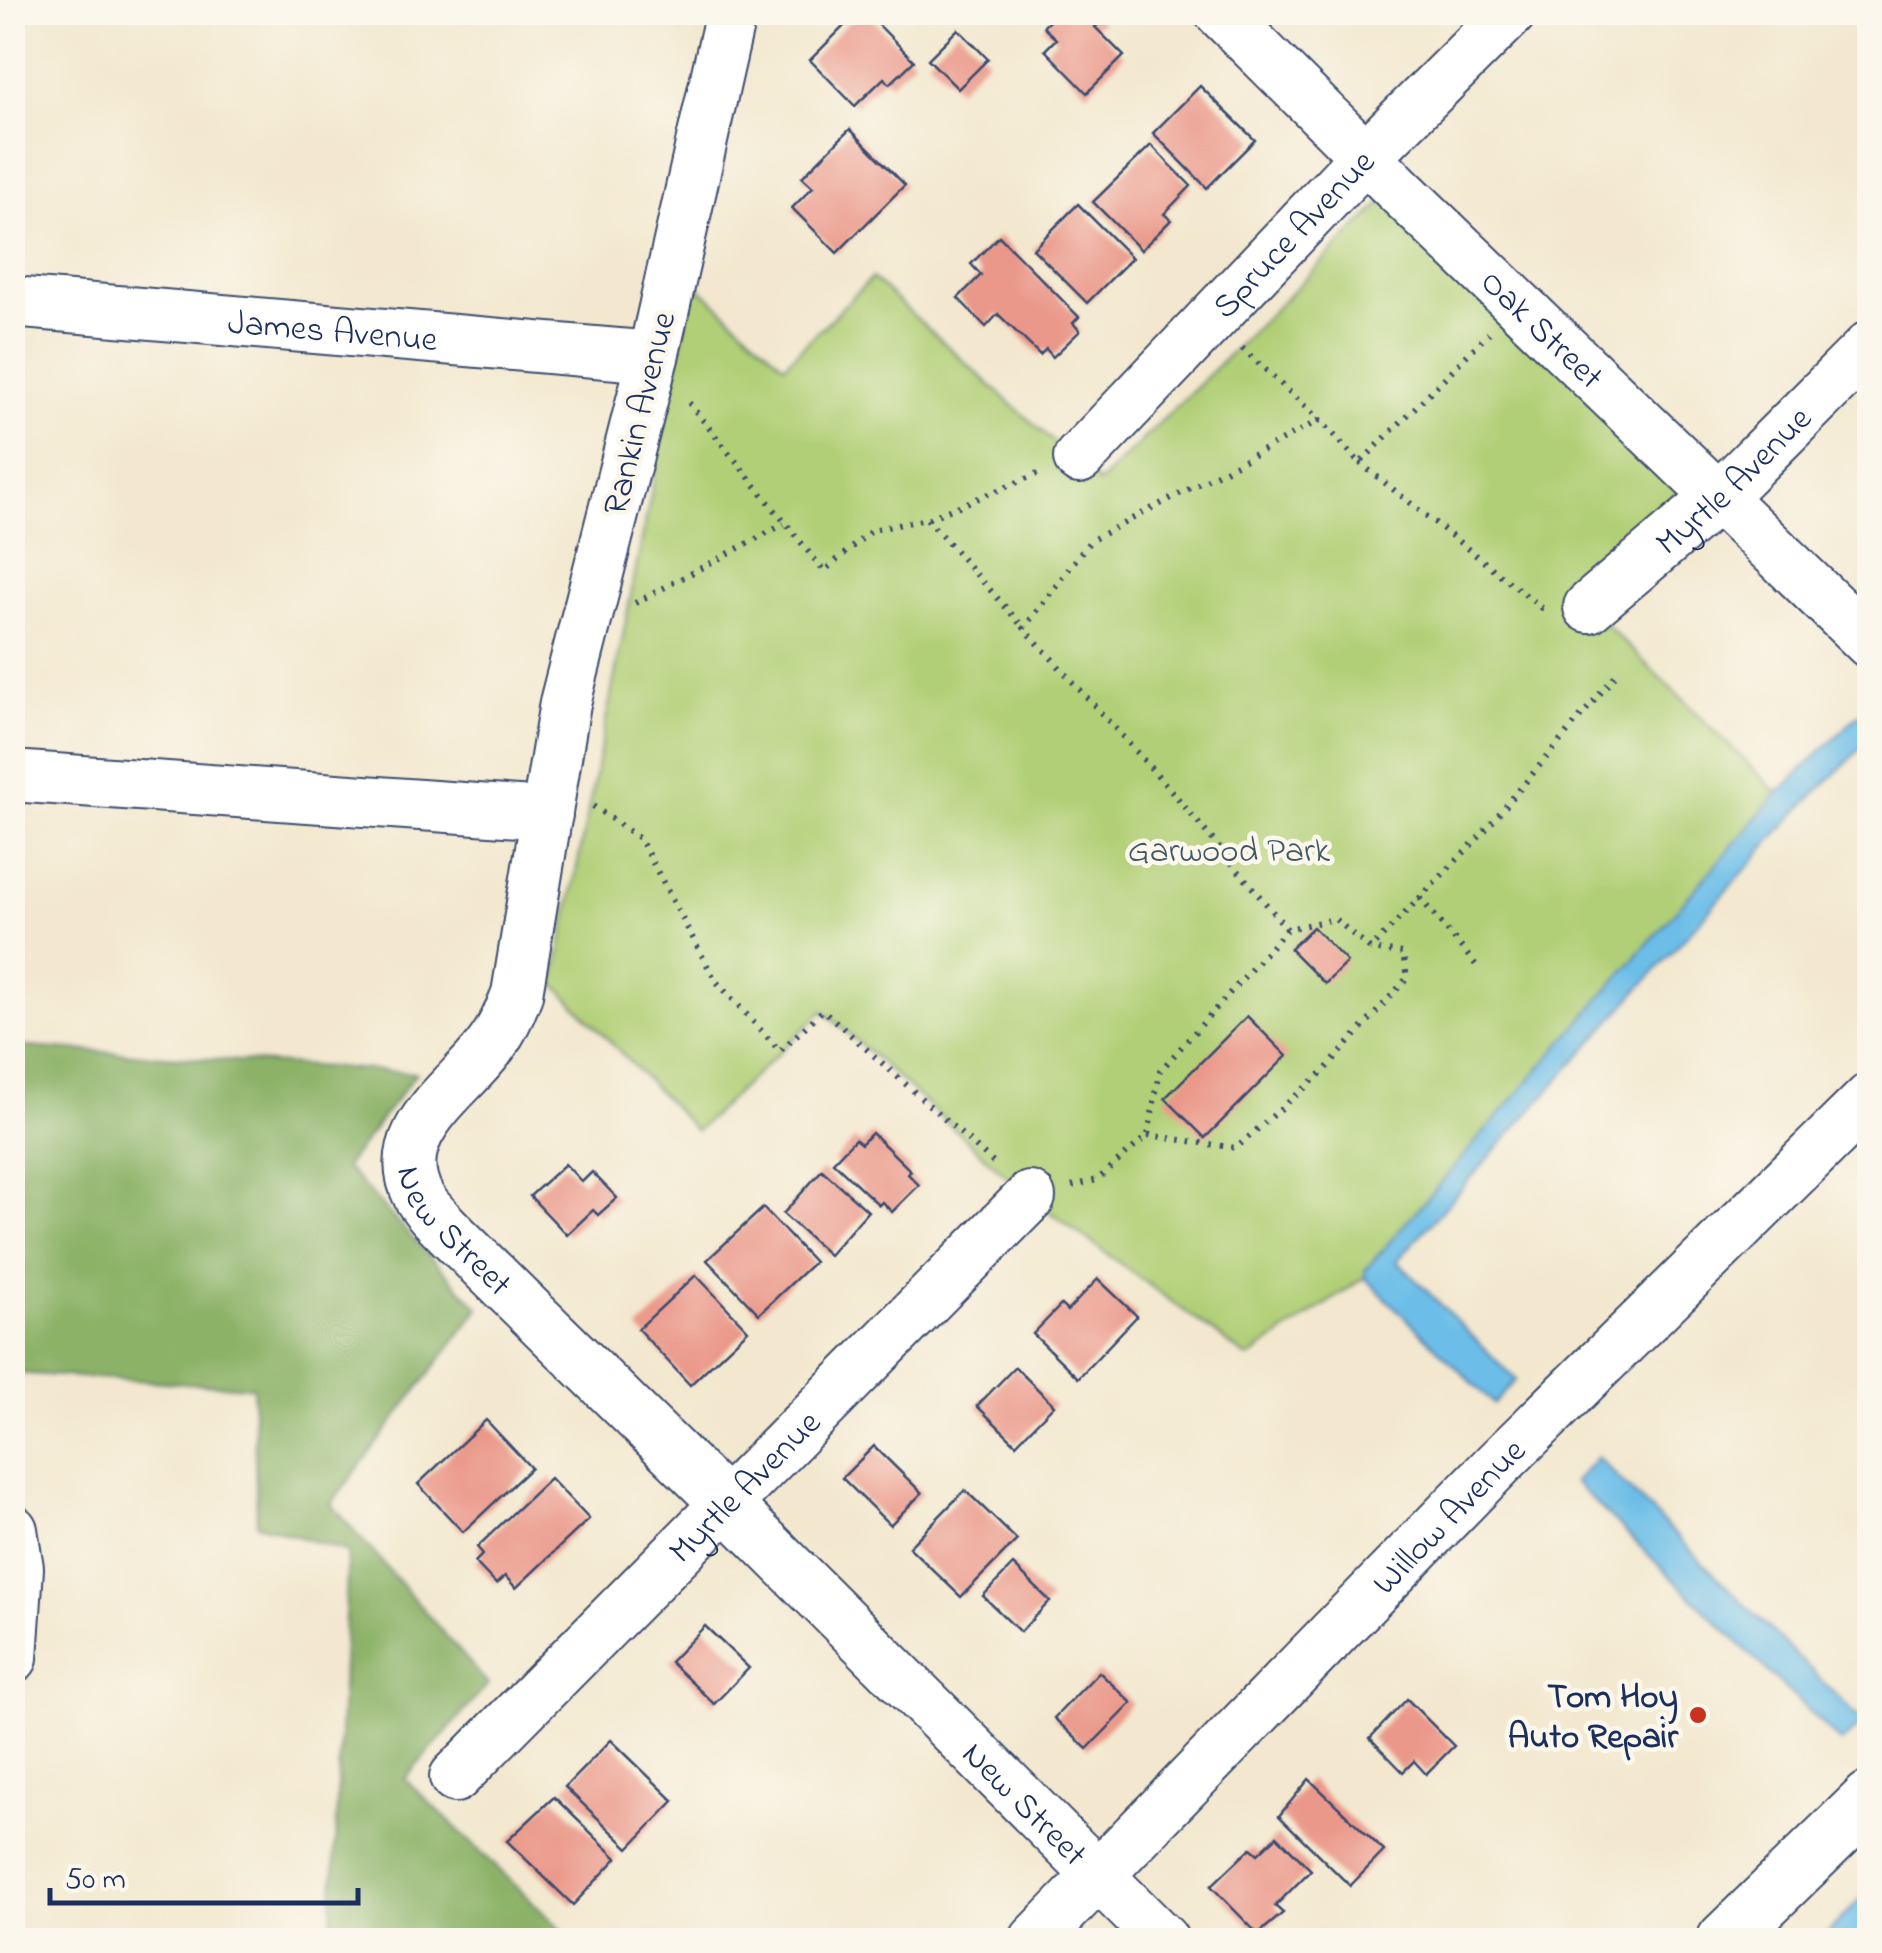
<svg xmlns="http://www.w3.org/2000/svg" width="1882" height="1953" viewBox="0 0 1882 1953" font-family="'Indie Flower',sans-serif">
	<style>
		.green { fill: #b1cf76; stroke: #667f6a; stroke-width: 2.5 }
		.forest { fill: #8cb267; stroke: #547062; stroke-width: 2.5 }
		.water { fill: #6cbee8; stroke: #4476a3; stroke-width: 2.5 }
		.building { fill: #ea9889 }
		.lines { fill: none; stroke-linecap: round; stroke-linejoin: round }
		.minor-casing { stroke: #3b4b6f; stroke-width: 54 }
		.major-casing { stroke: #3b4b6f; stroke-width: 59 }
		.path { stroke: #3b4b6f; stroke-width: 6; stroke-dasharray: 2.5 8; stroke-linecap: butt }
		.minor { stroke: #fff; stroke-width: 50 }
		.major { stroke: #fff; stroke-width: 55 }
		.poi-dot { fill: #c8321e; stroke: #fbf7ec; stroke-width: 4 }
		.labels { text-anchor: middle; stroke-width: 9; stroke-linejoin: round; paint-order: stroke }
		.street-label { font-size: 35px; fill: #1b2f5e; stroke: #fbf7ec }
		.park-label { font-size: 35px; fill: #405764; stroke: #fbf7ec }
		.poi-label { font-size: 35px; font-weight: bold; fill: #1b2f5e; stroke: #fbf7ec; text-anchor: end }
	</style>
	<rect width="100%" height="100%" fill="#fbf7ec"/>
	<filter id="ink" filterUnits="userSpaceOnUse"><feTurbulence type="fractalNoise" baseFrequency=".01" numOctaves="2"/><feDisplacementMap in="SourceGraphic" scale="20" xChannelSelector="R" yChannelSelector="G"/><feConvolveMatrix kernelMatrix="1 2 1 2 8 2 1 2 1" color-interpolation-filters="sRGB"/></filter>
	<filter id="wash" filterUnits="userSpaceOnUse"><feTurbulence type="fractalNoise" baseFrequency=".0048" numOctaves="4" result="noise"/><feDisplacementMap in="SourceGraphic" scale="40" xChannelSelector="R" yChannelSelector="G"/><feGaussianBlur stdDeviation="2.25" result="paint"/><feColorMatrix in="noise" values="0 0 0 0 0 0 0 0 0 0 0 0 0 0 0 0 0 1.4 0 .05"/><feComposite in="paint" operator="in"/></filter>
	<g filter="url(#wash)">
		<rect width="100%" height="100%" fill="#f3e8cf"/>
		<path class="green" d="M1397 188 1693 470 1589 608 1786 801 1378 1268 1248 1358 1030 1197 823 1011 696 1131 554 983 693 282 784 365 872 278 1099 483Z"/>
		<path class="forest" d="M12 1046 416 1073 345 1167 479 1308 331 1504 488 1684 405 1779 572 1940H331L348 1552 257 1524 253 1387 13 1373Z"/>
		<g class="water">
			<path d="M1859 714 1869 724V740L1794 815 1397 1261 1516 1380 1494 1404 1365 1278V1270L1778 793Z"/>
			<path d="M1597 1457 1863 1722 1841 1743 1574 1482Z"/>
			<path d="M1869 1891V1940H1820Z"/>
		</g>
		<g id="blocks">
			<g class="building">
				<path d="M858 12H866L914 61 890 84 884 78 855 106 810 60Z"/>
				<path d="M1058 12H1093L1102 21 1095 27 1124 56 1087 93 1045 50 1056 39 1043 27Z"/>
				<path d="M958 29 988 59 958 89 928 59Z"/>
				<path d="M1200 86 1255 140 1207 188 1153 133Z"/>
				<path d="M850 129 905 185 837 253 792 208 813 187 802 177Z"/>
				<path d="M1151 145 1191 186 1164 214 1171 220 1141 250 1093 202Z"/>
				<path d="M1078 204 1132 258 1087 303 1033 249Z"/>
				<path d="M999 236 1079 317 1073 323 1080 331 1053 357 1046 349 1040 355 998 314 986 327 958 298 981 275 971 264Z"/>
				<path d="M1313 927 1347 962 1325 984 1290 949Z"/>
				<path d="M1247 1016 1287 1056 1205 1138 1165 1098Z"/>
				<path d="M872 1133 911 1171 908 1174 919 1185 892 1212 882 1202 879 1205 833 1162 855 1139 861 1144Z"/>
				<path d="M565 1164 582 1182 592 1172 617 1198 598 1215 593 1210 567 1235 530 1196Z"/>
				<path d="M822 1170 868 1211 829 1255 783 1214Z"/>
				<path d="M763 1208 814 1262 759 1314 707 1260Z"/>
				<path d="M696 1275 748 1330 690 1385 638 1329Z"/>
				<path d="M1098 1279 1137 1316 1078 1378 1033 1334 1061 1305 1067 1311Z"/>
				<path d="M1015 1367 1054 1405 1016 1444 977 1406Z"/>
				<path d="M486 1420 531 1468 463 1532 418 1484Z"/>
				<path d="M874 1446 922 1493 890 1525 842 1478Z"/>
				<path d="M550 1478 589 1519 516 1588 505 1576 496 1584 475 1562 483 1554 477 1547Z"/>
				<path d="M965 1490 1017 1540 961 1597 909 1547Z"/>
				<path d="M1013 1565 1050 1601 1020 1632 983 1596Z"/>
				<path d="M705 1626 749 1668 714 1704 670 1662Z"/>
				<path d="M1099 1672 1132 1703 1087 1749 1054 1718Z"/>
				<path d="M1407 1699 1454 1746 1426 1774 1414 1761 1403 1772 1370 1738Z"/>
				<path d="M611 1740 674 1801 629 1848 565 1787Z"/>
				<path d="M1309 1779 1384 1851 1350 1886 1279 1816Z"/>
				<path d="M554 1797 617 1858 573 1905 507 1841Z"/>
				<path d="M1277 1836 1311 1870 1275 1906 1283 1913 1258 1934 1211 1886 1251 1848 1258 1854Z"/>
			</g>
		</g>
	</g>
	<g filter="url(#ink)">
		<use href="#blocks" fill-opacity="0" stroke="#3b4b6f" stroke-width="2.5"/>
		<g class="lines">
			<g class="minor-casing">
				<g id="minor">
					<path id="s1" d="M731 12 653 357 565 703 517 994C510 1013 502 1031 489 1048 456 1092 386 1133 419 1197 426 1210 439 1221 449 1232L726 1504 1163 1940"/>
					<path id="s2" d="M1220 12 1397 188 1870 643"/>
					<path id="s3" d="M12 302 653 357"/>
					<path id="s4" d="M1079 458 1365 157 1511 12"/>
					<path id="s5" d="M1589 607 1720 496 1870 346"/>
					<path d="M12 776 547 814"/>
					<path d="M12 1530 18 1568 12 1658"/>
					<path id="s6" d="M455 1777 1030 1197"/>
					<path id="s7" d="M1035 1940 1499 1463 1870 1098"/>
				</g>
			</g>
			<g class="major-casing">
				<path id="major" d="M1725 1940 1870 1799"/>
			</g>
			<g class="path">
				<path d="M1242 348 1320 420 1360 463 1489 333"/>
				<path d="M689 403 824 571 872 530 927 519 1040 473"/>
				<path d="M1320 420 1090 541 1024 628 1170 789 1287 929 1335 919 1370 949 1482 834 1619 671"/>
				<path d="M1360 463 1542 608H1548"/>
				<path d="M927 519 1024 628"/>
				<path d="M635 603 784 524"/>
				<path d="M593 806 640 839 715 980 780 1051 823 1010 998 1167"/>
				<path d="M1420 898 1476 965"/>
				<path d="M1148 1135 1236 1148 1324 1071 1407 978 1403 953 1370 949"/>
				<path d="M1072 1186 1097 1180 1148 1135 1160 1071 1287 929"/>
			</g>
			<use href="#minor" class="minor"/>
			<use href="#major" class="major"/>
		</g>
	</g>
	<circle class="poi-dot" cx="1698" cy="1715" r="10"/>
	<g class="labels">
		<g class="street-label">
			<text dy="12" stroke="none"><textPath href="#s4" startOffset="310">Spruce Avenue</textPath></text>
			<text dy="12" stroke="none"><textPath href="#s3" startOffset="322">James Avenue</textPath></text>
			<text dy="12" stroke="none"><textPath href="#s2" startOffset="452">Oak Street</textPath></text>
			<text transform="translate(638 413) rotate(-76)" y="12">Rankin Avenue</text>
			<text dy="12" stroke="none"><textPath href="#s5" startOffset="192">Myrtle Avenue</textPath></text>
			<text dy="12" stroke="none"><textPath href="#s1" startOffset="1292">New Street</textPath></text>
			<text dy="12" stroke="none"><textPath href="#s6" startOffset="410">Myrtle Avenue</textPath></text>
			<text dy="12" stroke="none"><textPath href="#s7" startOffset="592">Willow Avenue</textPath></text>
			<text dy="12" stroke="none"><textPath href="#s1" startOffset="2102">New Street</textPath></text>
		</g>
		<g class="park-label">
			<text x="1229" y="861">Garwood Park</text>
		</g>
		<g class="poi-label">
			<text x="1678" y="1707">Tom Hoy<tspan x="1678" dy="40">Auto Repair</tspan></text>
		</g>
	</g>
	<rect width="1882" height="1953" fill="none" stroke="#fbf7ec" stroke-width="50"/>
	<path d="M50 1888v15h308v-15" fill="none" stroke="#1b2f5e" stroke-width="5"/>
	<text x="65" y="1888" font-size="30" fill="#1b2f5e" stroke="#fbf7ec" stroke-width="8" paint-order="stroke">50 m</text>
</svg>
